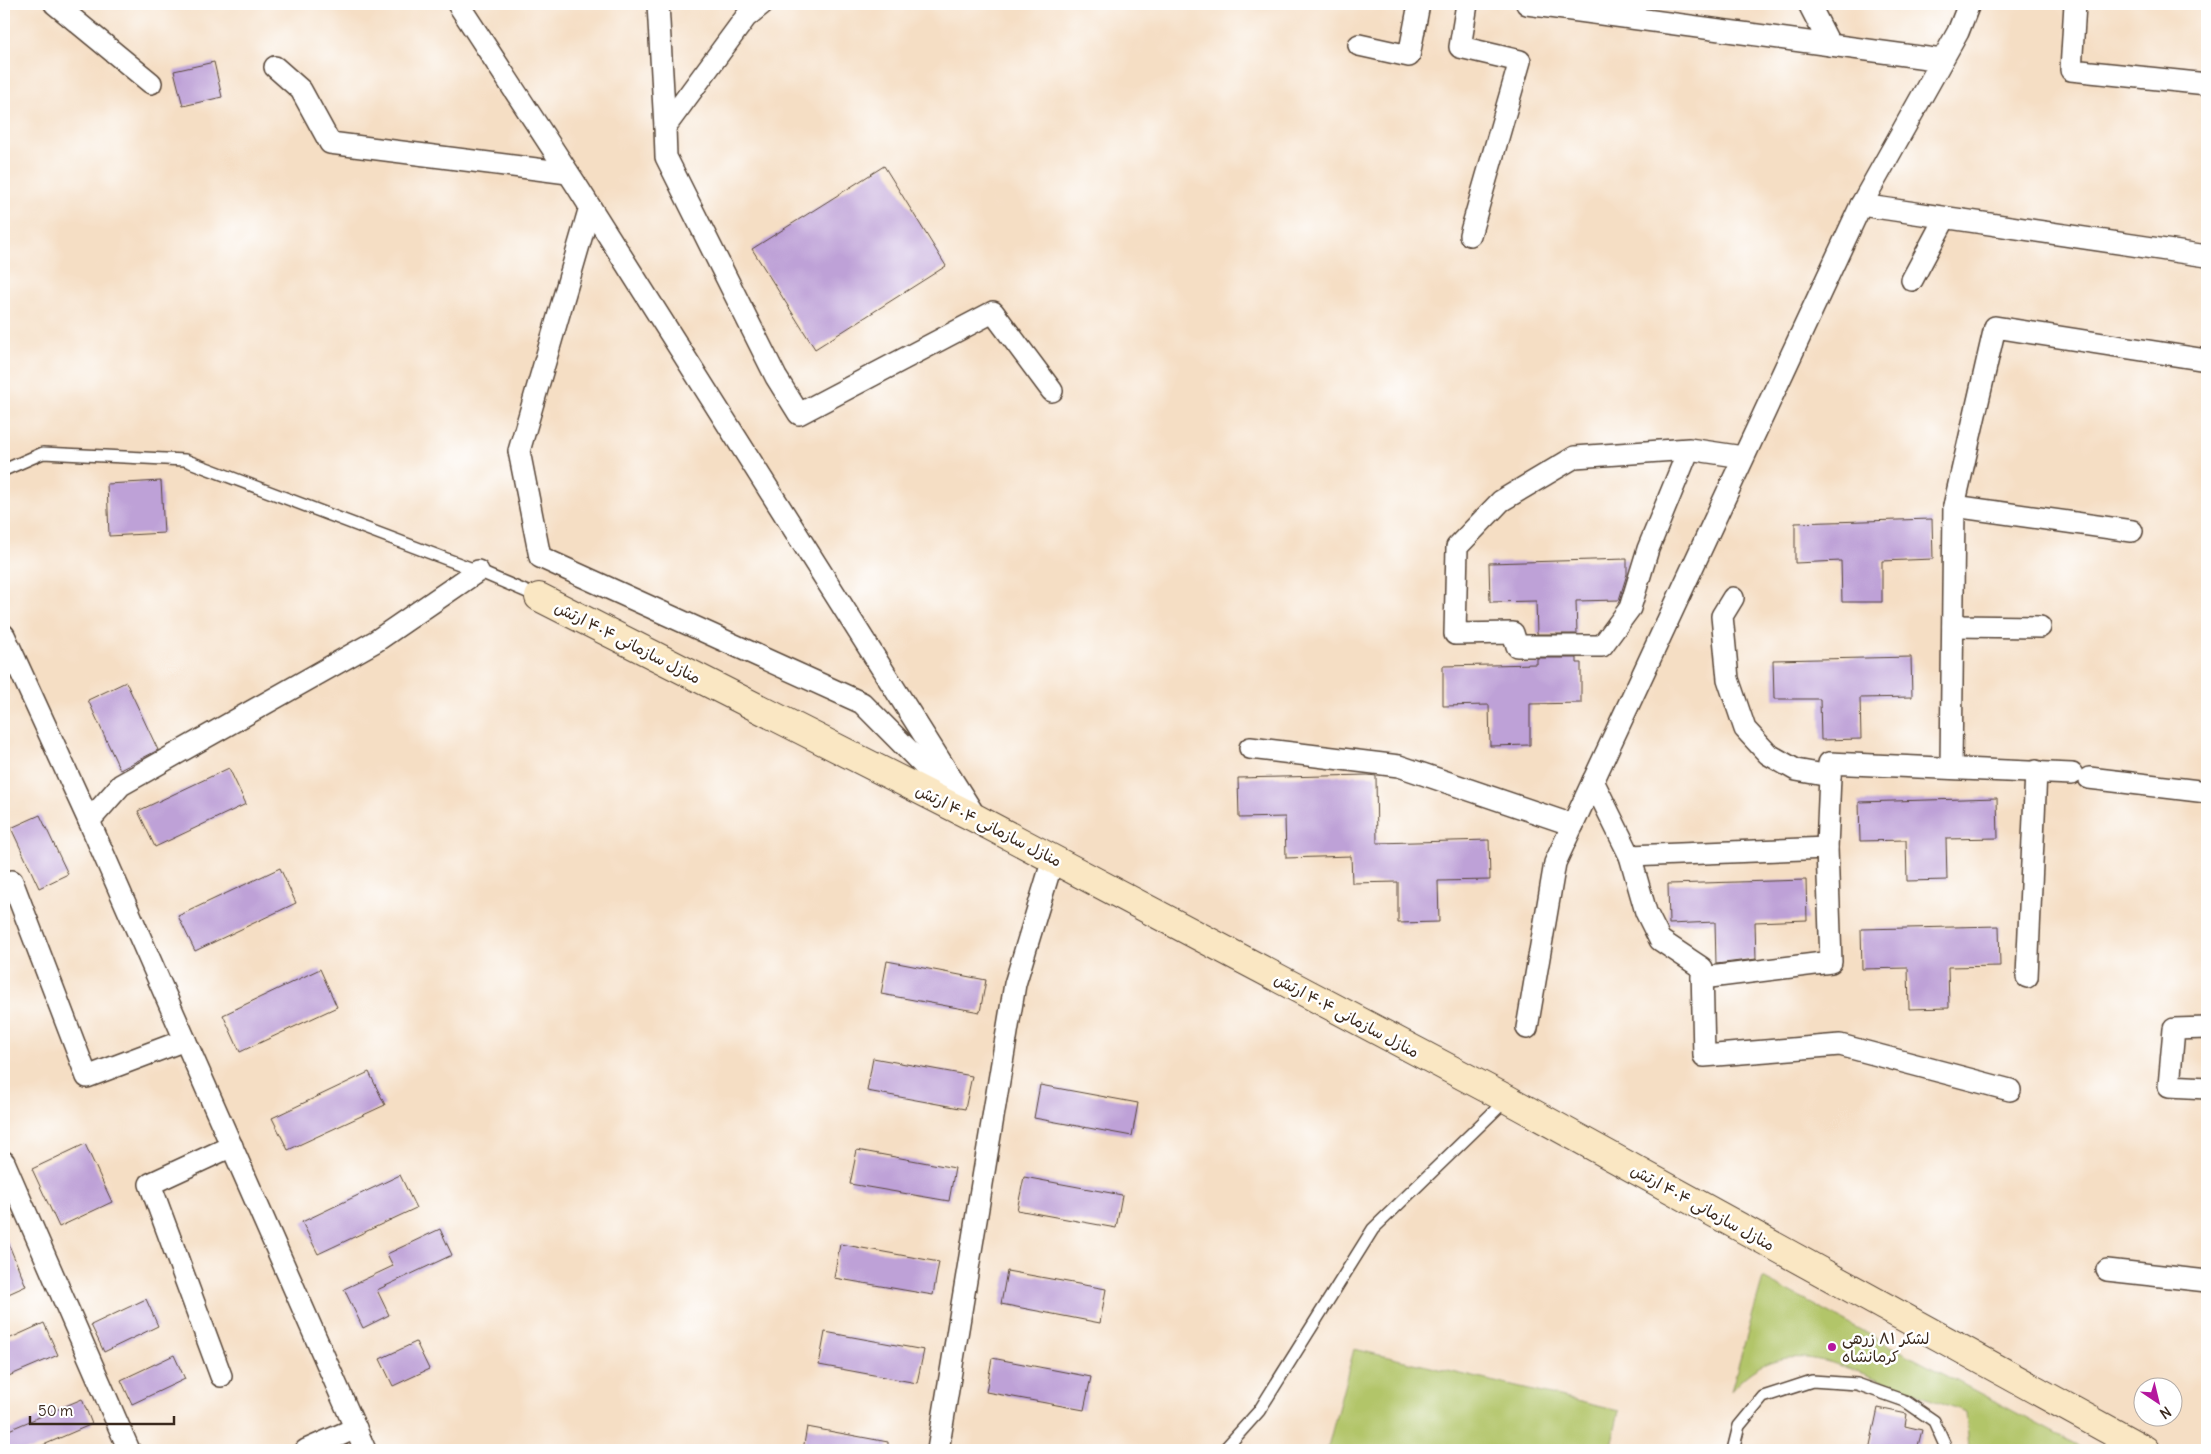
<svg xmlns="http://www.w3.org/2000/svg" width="2211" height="1454" viewBox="0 0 2211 1454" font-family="Delius,'Playpen Sans Arabic',sans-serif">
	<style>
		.green { fill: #b2c569; stroke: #767844 }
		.building { fill: #bea1d7 }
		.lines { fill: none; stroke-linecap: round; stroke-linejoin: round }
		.lane-casing { stroke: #574537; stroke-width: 14 }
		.street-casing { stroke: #574537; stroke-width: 24 }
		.secondary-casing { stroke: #574537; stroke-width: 30 }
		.lane { stroke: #fff; stroke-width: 11 }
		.street { stroke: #fff; stroke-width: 21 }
		.secondary { stroke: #fae7c3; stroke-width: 28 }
		.poi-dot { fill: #b5179e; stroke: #fff; stroke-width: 2 }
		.labels { text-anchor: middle; stroke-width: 5; stroke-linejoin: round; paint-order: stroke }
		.street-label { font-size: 16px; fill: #3b2a1e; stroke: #fff }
		.poi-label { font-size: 16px; fill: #3b2a1e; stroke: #fff; text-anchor: start }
	</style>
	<rect width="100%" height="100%" fill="#fff"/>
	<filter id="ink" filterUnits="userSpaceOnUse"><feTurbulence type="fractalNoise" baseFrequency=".02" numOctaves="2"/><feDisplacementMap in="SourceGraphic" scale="10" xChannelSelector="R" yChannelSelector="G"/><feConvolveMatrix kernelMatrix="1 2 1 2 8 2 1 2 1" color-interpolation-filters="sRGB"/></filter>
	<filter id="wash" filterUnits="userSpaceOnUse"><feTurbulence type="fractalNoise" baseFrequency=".0096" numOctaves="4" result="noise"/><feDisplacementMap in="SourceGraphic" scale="20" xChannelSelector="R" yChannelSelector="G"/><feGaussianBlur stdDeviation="1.12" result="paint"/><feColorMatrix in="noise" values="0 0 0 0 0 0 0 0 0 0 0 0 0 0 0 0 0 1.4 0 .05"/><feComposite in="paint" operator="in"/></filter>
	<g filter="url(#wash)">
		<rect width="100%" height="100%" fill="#f5dec4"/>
		<g class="green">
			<path d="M1763 1278 2060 1436 2086 1450H1969L1966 1412C1937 1401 1909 1390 1880 1380 1825 1359 1775 1338 1731 1391Z"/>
			<path d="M1354 1349 1619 1411 1610 1450H1327Z"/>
		</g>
		<g id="blocks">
			<g class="building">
				<path d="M214 62 222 97 183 106 174 71Z"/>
				<path d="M884 166 946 266 815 349 752 249Z"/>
				<path d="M161 481 164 533 109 536 107 484Z"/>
				<path d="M1932 519 1933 559 1882 561V602H1842L1841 561 1795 563V523Z"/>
				<path d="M1627 559V574L1619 600 1576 601 1577 634H1537L1536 601 1490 602 1489 563Z"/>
				<path d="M1911 657 1912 697 1860 698 1861 739 1821 740 1820 699H1774L1773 660Z"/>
				<path d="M1537 658H1577V663H1581V703L1530 704V745L1490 746 1489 705 1443 706V666L1537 664Z"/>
				<path d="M126 682 158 750 120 770 88 700Z"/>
				<path d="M229 768 246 804 155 847 138 811Z"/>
				<path d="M1368 775 1376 776 1377 843 1489 840 1490 880 1438 881 1439 922 1398 923V882L1352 883 1351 856 1286 858 1285 817 1239 818 1238 778Z"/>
				<path d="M1997 798 1998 838 1946 839 1947 880 1907 881 1906 840 1860 841 1859 802Z"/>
				<path d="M40 815 68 874 39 888 11 828Z"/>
				<path d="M280 868 296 903 195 951 178 916Z"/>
				<path d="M1806 880 1807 920 1755 922 1756 959 1716 964 1715 922 1669 924 1668 884Z"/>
				<path d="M1999 926 2000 966 1948 967 1949 1008 1909 1009 1908 968 1862 969 1861 929Z"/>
				<path d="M887 961 986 980 980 1012 881 994Z"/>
				<path d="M320 969 337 1007 240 1052 223 1015Z"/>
				<path d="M873 1058 972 1076 965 1109 867 1091Z"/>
				<path d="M369 1072 385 1105 288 1150 272 1118Z"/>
				<path d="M1040 1085 1138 1103 1132 1136 1034 1118Z"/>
				<path d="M85 1144 112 1202 59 1227 32 1169Z"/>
				<path d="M857 1150 955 1168 949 1201 850 1184Z"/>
				<path d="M400 1175 416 1208 318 1254 302 1222Z"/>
				<path d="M1024 1177 1122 1195 1116 1228 1017 1210Z"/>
				<path d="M440 1229 452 1255 377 1290 389 1315 363 1328 344 1289 393 1266 387 1254Z"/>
				<path d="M4 1233 26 1286 4 1296Z"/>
				<path d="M840 1244 939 1262 933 1295 834 1278Z"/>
				<path d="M1007 1271 1106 1289 1100 1323 1001 1304Z"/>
				<path d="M146 1299 158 1326 104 1352 91 1325Z"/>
				<path d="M44 1323 58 1355 4 1378V1341Z"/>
				<path d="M825 1332 924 1350 917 1383 819 1365Z"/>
				<path d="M416 1342 429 1369 393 1386 380 1359Z"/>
				<path d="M174 1355 185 1379 132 1404 121 1380Z"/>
				<path d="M992 1358 1091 1377 1084 1410 986 1392Z"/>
				<path d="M82 1399 92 1424 32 1450H4V1432Z"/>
				<path d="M1878 1408 1907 1414 1905 1426 1922 1430 1917 1450H1869Z"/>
				<path d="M807 1427 888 1442V1450H803Z"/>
			</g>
		</g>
	</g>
	<g filter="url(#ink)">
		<use href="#blocks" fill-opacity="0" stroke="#574537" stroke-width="1"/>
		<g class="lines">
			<g class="lane-casing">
				<g id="lane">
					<path d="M4 470 43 453 185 460 478 571 539 597"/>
					<path d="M1224 1450 1259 1411 1373 1229 1507 1099"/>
					<path d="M1733 1450 1739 1426 1763 1397 1812 1381 1857 1384 1905 1401 1934 1421 1947 1450"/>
				</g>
			</g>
			<g class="street-casing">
				<g id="street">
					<path d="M55 4 151 83"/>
					<path d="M458 4 575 183 977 819"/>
					<path d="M658 4 665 127"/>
					<path d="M762 4 746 17 665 127 666 157 776 377 799 414 993 312 1052 391"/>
					<path d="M1467 4 1460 47 1520 61 1470 235"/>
					<path d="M1527 4 1942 60"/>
					<path d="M1809 4 1830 45"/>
					<path d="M2075 4 2071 70 2207 84"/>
					<path d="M1359 45 1409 56 1419 4"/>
					<path d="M275 67 301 90 330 143 568 173"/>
					<path d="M1861 205 2207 256"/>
					<path d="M590 207 519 451 540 557 862 703 949 791"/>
					<path d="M1912 280 1945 218"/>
					<path d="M1689 449 1648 549 1630 608 1602 646H1517L1513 633 1455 634 1457 547 1501 501 1575 457 1689 449 1743 457"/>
					<path d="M1954 506 2132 531"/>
					<path d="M1953 626 2040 627"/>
					<path d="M4 635 89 821"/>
					<path d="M1250 748 1399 766 1573 825"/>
					<path d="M1951 768 1954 506 1995 327 2200 359"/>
					<path d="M1830 776 1829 763 2072 774"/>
					<path d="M2089 778 2207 792"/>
					<path d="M1593 781 1630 856 1646 912 1660 940 1702 968 1704 1056 1840 1045 2010 1090"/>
					<path d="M1630 856 1827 848"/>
					<path d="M12 881 87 1077 185 1040"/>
					<path d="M2027 977 2036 771"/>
					<path d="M1702 978 1831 962 1827 848 1830 776 1796 770 1768 754 1745 729 1728 679 1722 616 1733 598"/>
					<path d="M1527 1028 1555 863 1861 205 1958 32 1969 4"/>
					<path d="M2207 1028 2174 1029 2169 1086 2207 1088"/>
					<path d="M4 1162 129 1450"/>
					<path d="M2107 1270 2207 1281"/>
					<path d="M221 1376 150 1184 232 1146"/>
					<path d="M306 1450 356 1428"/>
					<path d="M365 1450 89 821 121 785 376 641 478 571"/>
					<path d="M938 1450 1015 984 1053 859"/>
				</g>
			</g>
			<g class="secondary-casing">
				<path id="secondary" d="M539 597 977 819 1507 1099 2145 1450"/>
			</g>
			<use href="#lane" class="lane"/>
			<use href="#street" class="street"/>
			<use href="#secondary" class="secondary"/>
		</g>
	</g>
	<circle class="poi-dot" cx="1832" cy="1347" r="5"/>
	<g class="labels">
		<g class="street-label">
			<text transform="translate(628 642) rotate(27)" y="6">منازل سازمانی ۴۰۴ ارتش</text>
			<text transform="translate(989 825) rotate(27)" y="6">منازل سازمانی ۴۰۴ ارتش</text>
			<text transform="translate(1347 1015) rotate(28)" y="6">منازل سازمانی ۴۰۴ ارتش</text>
			<text transform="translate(1703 1207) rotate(29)" y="6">منازل سازمانی ۴۰۴ ارتش</text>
		</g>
		<g class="poi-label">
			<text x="1842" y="1344">لشکر ۸۱ زرهی<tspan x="1842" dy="18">کرمانشاه</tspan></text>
		</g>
	</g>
	<rect width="2211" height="1454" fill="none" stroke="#fff" stroke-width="20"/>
	<g transform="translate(2158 1402) rotate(145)"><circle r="24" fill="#ffffff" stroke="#b1aaa5"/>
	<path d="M0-4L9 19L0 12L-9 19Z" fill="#b5179e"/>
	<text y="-8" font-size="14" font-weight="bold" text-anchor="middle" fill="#3b2a1e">N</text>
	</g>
	<path d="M30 1416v8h144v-8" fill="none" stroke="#3b2a1e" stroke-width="2.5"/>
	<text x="38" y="1416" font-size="15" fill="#3b2a1e" stroke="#ffffff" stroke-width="4" paint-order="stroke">50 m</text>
</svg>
